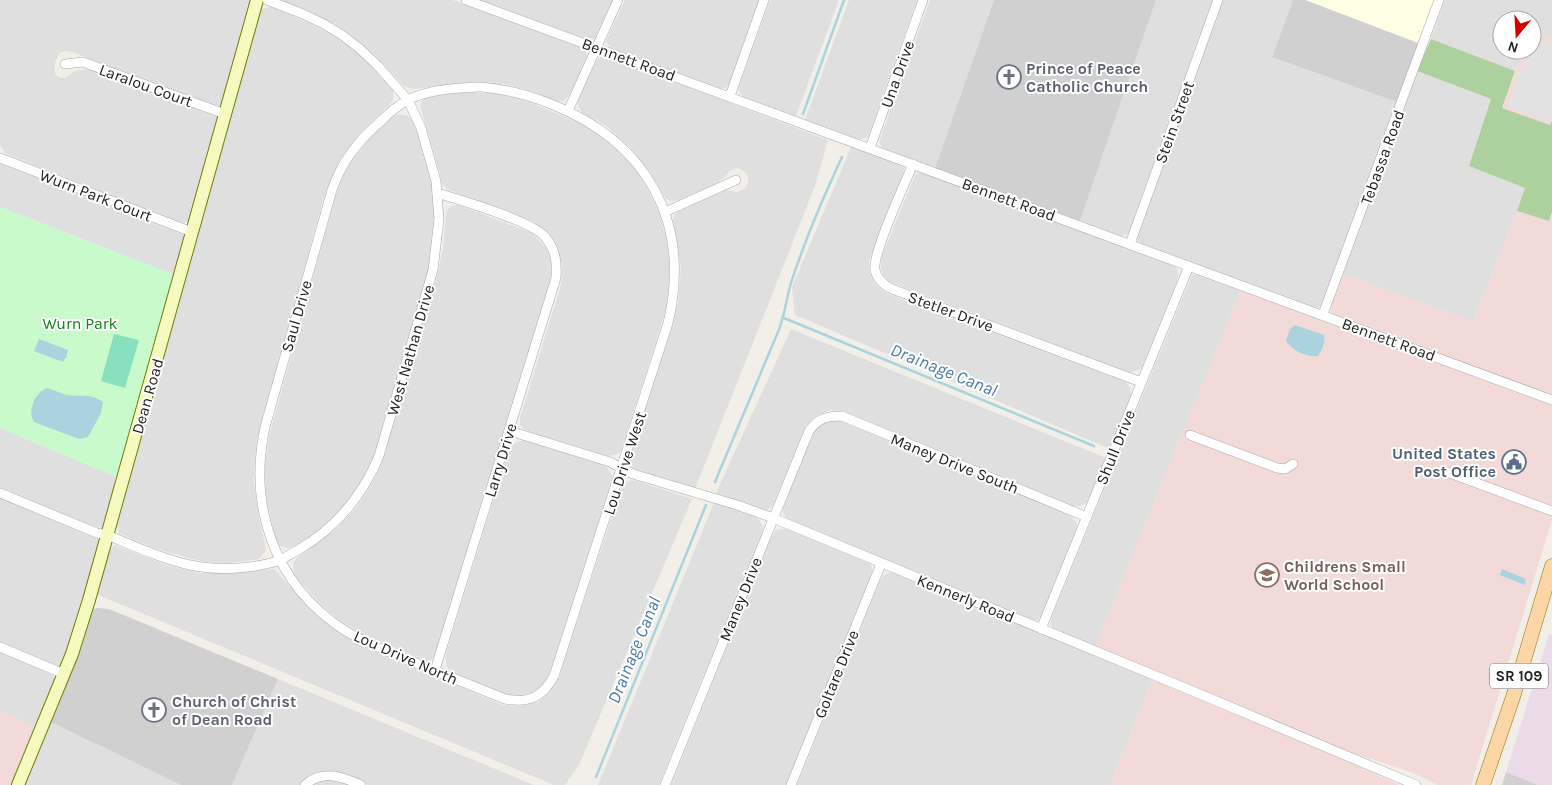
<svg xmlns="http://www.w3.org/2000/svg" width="1552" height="785" viewBox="0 0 1552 785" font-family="Karla,sans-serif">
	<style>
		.residential { fill: #e0dfdf }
		.commercial { fill: #f2dad9 }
		.industrial { fill: #ebdbe8 }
		.education { fill: #ffffe5 }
		.religious { fill: #d0d0d0 }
		.forest { fill: #add19e }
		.park { fill: #c8facc }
		.pitch { fill: #88e0be }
		.parking { fill: #e2e2e2 }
		.water { fill: #aad3df }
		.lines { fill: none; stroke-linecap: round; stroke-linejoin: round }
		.stream { stroke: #aad3df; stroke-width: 2.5 }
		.minor-casing { stroke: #a9a9a9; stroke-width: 10 }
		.secondary-casing { stroke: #707d05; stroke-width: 14 }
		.primary-casing { stroke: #a06b00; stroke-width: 15 }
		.minor { stroke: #fff; stroke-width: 9 }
		.secondary { stroke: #f7fabf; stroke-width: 12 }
		.primary { stroke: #fcd6a4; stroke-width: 14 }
		.labels { text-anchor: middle; stroke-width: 4; stroke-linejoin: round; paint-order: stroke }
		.shield { fill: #fff; stroke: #646464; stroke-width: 1 }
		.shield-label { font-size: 15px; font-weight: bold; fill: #222 }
		.street-label { font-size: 16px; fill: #222; stroke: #fff }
		.worship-label { font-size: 16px; font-weight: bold; fill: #5b616d; stroke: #fff; text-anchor: start }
		.park-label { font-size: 16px; fill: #0c8416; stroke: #fff }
		.service-label { font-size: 16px; font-weight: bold; fill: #4e5e75; stroke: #fff; text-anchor: end }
		.education-label { font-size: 16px; font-weight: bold; fill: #785e54; stroke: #fff; text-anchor: start }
		.water-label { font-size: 18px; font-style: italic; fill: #4a7aab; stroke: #fff }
	</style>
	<rect width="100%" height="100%" fill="#f2efe9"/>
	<g class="residential">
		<path d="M0 0H249L251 5 224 102 219 105 211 106 72 52 65 51 59 53 55 63V73L58 77 65 78 75 71 86 69 94 70 217 117 218 120 191 219 187 222H179L6 154 0 145Z"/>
		<path d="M281 0H453L582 47 586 50 587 55 585 65 568 97 563 101H555L530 91 509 85 490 82H469L415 89 409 88 404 86 377 57 360 42 335 24Z"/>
		<path d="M477 0H613L596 38 592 40H586Z"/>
		<path d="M625 0H759L729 85 724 88 719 89 611 49 606 41Z"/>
		<path d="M770 0H839L796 116 743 97 738 89Z"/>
		<path d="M849 0H917L868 137 859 140 805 120Z"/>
		<path d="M930 0H994L935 168 882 148 879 142Z"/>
		<path d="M1156 0H1213L1128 234 1120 236 1080 221Z"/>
		<path d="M1223 0H1293L1272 57 1397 102 1323 304 1319 307 1313 308 1142 244 1138 241V236Z"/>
		<path d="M1445 0H1552V37L1532 30V20H1502V50H1523L1515 71 1431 39Z"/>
		<path d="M271 7 305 21 333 35 360 55 393 90V101L355 139 339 161 329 184 323 201 257 440 255 458 254 482 258 513 266 550 259 559 228 563 205 562 166 552 136 541 119 533 116 522 258 12 264 8Z"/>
		<path d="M602 57H609L828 140 815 186 695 489 637 471 633 468 629 460 678 303 681 268 673 222 674 216 678 212 726 190 738 192 744 189 748 183V176L744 171 738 168 729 171 725 177 717 183 678 200 671 201 666 199 650 172 627 144 605 125 582 113 579 108 577 100 597 60Z"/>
		<path d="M1417 71 1491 99 1469 166 1526 188 1473 322 1343 274Z"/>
		<path d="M462 92 494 93 524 100 575 121 598 133 615 148 636 170 650 193 660 215 667 242 670 266 667 307 621 451 618 454 608 456 527 431 520 425V418L561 285 562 267 558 248 549 233 532 221 448 190 441 183 440 174 420 106 424 97Z"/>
		<path d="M399 114 408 116 414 122 429 169 434 191 435 220 430 263 374 456 360 484 340 510 318 532 293 548H285L278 545 275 538 266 498 264 470 269 436 335 197 343 176 352 160 369 139 392 117Z"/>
		<path d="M852 145 899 165 904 168V175L869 261 870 273 876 285 888 294 1126 382 1130 388 1131 396 1110 449 795 315 792 287Z"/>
		<path d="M0 164H2L184 235 186 238 175 275 0 207Z"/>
		<path d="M918 173H924L1173 265 1177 269 1178 274 1177 282 1142 368 1130 373 888 281 883 275 881 268V258L915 175Z"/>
		<path d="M458 205 532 233 546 248 550 257 552 269 550 281 436 654 432 659 428 661 423 660 362 634 341 621 321 605 294 575 293 564 295 559 336 529 356 508 370 487 381 465 434 289 443 249 446 212 451 206Z"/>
		<path d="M1192 275H1201L1241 290 1095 647 1054 631 1051 625V619Z"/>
		<path d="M791 329 1106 458 1087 503 1080 506H1073L843 411 831 410 817 415 806 425 773 505 767 510H761L716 493Z"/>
		<path d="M832 420 840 421 1068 514 1073 518 1077 524V529L1041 616 1037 620 1032 621 787 520 783 513V507L813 433 819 425Z"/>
		<path d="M0 428 119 478 106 524 103 527 95 528 0 489Z"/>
		<path d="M524 440 606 466 612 475V480L550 674 541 687 535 692 517 696 508 695 452 672 447 668 445 657 509 449 514 443Z"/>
		<path d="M633 480 692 499 579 765 565 785H554L96 594 107 552 115 545 166 565 201 573H231L274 569 315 613 331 627 355 643 503 705 520 706 538 702 550 692 559 677 621 488 627 482Z"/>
		<path d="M0 498 95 537 99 541 100 546 80 616 62 665 56 667 19 652 0 642Z"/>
		<path d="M714 503 756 516 763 526 762 532 659 785H598Z"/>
		<path d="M781 529H787L870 564 872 568V573L786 785H671L771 538 775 531Z"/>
		<path d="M891 572 1152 680 1110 785H797L880 581 884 575Z"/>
		<path d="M0 652 53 675 55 681 37 728 0 710Z"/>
		<path d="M278 679 534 785H368L343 774 301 785H232Z"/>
		<path d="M49 721 181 785H24Z"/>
		<path d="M330 779 339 780 352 785H311L320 780Z"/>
	</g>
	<g class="commercial">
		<path d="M1532 30 1552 37V120L1550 125 1502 108 1523 50H1532Z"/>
		<path d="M1517 211 1549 221 1552 212V396L1337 317 1331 312V306L1343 274 1473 322Z"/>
		<path d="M1241 290 1552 405V520L1471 785H1438L1411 772 1341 749 1095 647Z"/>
		<path d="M1152 680 1340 758 1399 785H1110Z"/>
		<path d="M0 710 37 728 12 785H0Z"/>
	</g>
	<path class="industrial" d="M1549 634 1552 635V785H1538L1506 772Z"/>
	<path class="education" d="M1305 0H1434L1418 43Z"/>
	<g class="religious">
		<path d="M994 0H1156L1080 221 935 168Z"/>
		<path d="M1293 0H1305L1418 43 1397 102 1272 57Z"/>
		<path d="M97 608 109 609 278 679 232 785H181L49 721 92 610Z"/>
		<path d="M1506 772 1538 785H1502Z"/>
	</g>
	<path class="forest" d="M1431 39 1515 71 1502 108 1550 125 1552 120V212L1549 221 1517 211 1525 188 1469 166 1491 99 1417 71Z"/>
	<path class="park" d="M0 207 175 275 119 478 0 428Z"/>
	<path class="pitch" d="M114 334 139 340 125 388 101 381Z"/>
	<path class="parking" d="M1532 38 1552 45V109L1548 121 1508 107 1528 50H1532Z"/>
	<g class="water">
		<path d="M1295 325 1324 335C1326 343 1322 349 1318 356 1307 358 1292 350 1286 341L1290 329Z"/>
		<path d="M39 339 68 350 66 359 65 358 63 362 34 351Z"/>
		<path d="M47 388C54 390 60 393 67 395 81 397 91 393 103 402L101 413 88 437 79 439 34 422C27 411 35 392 47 388Z"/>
		<path d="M1502 569 1526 579 1525 585 1500 575Z"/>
	</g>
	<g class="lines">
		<g class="stream">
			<path d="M803 114 844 0"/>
			<path d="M784 318 1094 446"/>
			<path d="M715 482 778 332C785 316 786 299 791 283 805 239 823 198 842 157"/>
			<path d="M596 777 706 505"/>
		</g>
		<g class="minor-casing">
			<g id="minor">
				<path d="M466 0 1552 400"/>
				<path d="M65 64 83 62 225 114"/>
				<path d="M481 87C506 89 528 95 551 104 647 142 692 222 668 323L554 676C542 698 529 703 505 699 472 686 439 672 406 659 385 650 363 642 344 630 274 584 248 507 265 427L332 190C342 161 358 141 381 121 389 113 398 105 408 100 429 89 458 88 481 87Z"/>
				<path d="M730 96 764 0"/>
				<path d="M568 111 618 0"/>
				<path d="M870 148 923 0"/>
				<path d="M0 158 192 232"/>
				<path d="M913 164C905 183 872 254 875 270 877 279 884 285 892 289L1141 382"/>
				<path d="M665 212 736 180"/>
				<path d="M1130 244 1218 0"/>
				<path d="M1323 314 1439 0"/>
				<path d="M510 431 610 462 633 474 737 505 773 518 1207 697 1416 785"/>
				<path d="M1190 435 1277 468 1285 469 1293 464"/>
				<path d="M1447 472 1552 511"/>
				<path d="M0 493 97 533 107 535C134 546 162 559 190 565 218 571 251 569 278 561 285 559 291 553 298 550 336 528 362 497 379 456L433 270 439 219 436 181 421 128 408 100 378 66 359 48 342 35 324 24 303 14 267 0"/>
				<path d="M1041 629 1189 266"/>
				<path d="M0 647 64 674"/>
				<path d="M435 670 556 278C557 262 556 250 545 237 532 221 460 200 437 193"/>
				<path d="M305 785C322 769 343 777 361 785"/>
				<path d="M665 785 809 431C818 418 827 416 842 416L1087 517"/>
				<path d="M791 785 881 564"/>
			</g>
		</g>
		<g class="secondary-casing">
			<path id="secondary" d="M18 785 72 654 89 600 257 0"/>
		</g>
		<g class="primary-casing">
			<path id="primary" d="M1483 785 1513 697 1552 566"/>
		</g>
		<use href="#minor" class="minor"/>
		<use href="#secondary" class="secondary"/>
		<use href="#primary" class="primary"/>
	</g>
	<defs>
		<g id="church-ring" transform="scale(1.25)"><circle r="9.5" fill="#fff" stroke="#6b7280" stroke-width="1.5"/><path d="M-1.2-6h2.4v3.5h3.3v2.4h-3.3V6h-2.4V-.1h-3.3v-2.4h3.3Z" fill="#6b7280"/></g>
		<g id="civic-ring" transform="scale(1.25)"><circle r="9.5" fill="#fff" stroke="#5c6f8a" stroke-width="1.5"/><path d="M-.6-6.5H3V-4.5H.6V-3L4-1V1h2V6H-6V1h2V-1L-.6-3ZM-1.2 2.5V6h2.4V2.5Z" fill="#5c6f8a"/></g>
		<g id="school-ring" transform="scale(1.25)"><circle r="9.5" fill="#fff" stroke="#8d6e63" stroke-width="1.5"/><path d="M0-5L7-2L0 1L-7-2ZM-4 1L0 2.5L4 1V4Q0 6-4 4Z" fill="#8d6e63"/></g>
	</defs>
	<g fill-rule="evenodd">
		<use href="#church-ring" x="1009" y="77"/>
		<use href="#civic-ring" x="1514" y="462"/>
		<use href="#school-ring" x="1267" y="575"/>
		<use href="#church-ring" x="154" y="710"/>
	</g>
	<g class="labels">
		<rect class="shield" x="1490" y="663.5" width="58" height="25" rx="4"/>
		<g class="shield-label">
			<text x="1519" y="681">SR 109</text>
		</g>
		<g class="street-label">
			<text transform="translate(629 59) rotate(20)" y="6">Bennett Road</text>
			<text transform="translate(897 74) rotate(-70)" y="6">Una Drive</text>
			<text transform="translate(146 85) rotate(20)" y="6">Laralou Court</text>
			<text transform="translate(1174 122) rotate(-70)" y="6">Stein Street</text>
			<text transform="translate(1382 157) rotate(-70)" y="6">Tebassa Road</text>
			<text transform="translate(96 195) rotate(21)" y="6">Wurn Park Court</text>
			<text transform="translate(1009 199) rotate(20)" y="6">Bennett Road</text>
			<text transform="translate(951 311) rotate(20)" y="6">Stetler Drive</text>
			<text transform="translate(296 316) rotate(-74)" y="6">Saul Drive</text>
			<text transform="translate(1389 339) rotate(20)" y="6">Bennett Road</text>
			<text transform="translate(410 350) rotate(-74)" y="6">West Nathan Drive</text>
			<text transform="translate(147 396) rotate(-74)" y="6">Dean Road</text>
			<text transform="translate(1115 447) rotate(-68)" y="6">Shull Drive</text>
			<text transform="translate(500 460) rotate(-73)" y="6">Larry Drive</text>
			<text transform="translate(624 463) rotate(-72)" y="6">Lou Drive West</text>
			<text transform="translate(955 463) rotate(22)" y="6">Maney Drive South</text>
			<text transform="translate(966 598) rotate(22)" y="6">Kennerly Road</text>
			<text transform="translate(740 599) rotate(-68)" y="6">Maney Drive</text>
			<text transform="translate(406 657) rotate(24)" y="6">Lou Drive North</text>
			<text transform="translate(836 674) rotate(-68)" y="6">Goltare Drive</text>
		</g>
		<g class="worship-label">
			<text x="1026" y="74">Prince of Peace<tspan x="1026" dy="18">Catholic Church</tspan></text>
			<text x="172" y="707">Church of Christ<tspan x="172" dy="18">of Dean Road</tspan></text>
		</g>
		<g class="park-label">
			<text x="80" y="329">Wurn Park</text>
		</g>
		<g class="service-label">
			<text x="1496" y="459">United States<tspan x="1496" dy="18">Post Office</tspan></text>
		</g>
		<g class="education-label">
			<text x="1284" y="572">Childrens Small<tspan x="1284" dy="18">World School</tspan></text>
		</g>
		<g class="water-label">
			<text transform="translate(944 370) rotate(22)" y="6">Drainage Canal</text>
			<text transform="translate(634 650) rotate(-68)" y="6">Drainage Canal</text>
		</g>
	</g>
	<g transform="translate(1517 35) rotate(198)"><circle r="24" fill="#ffffff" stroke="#a7a7a7"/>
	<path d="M0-4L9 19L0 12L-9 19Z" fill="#d40000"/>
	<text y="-8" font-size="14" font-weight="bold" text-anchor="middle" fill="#222222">N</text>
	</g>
</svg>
